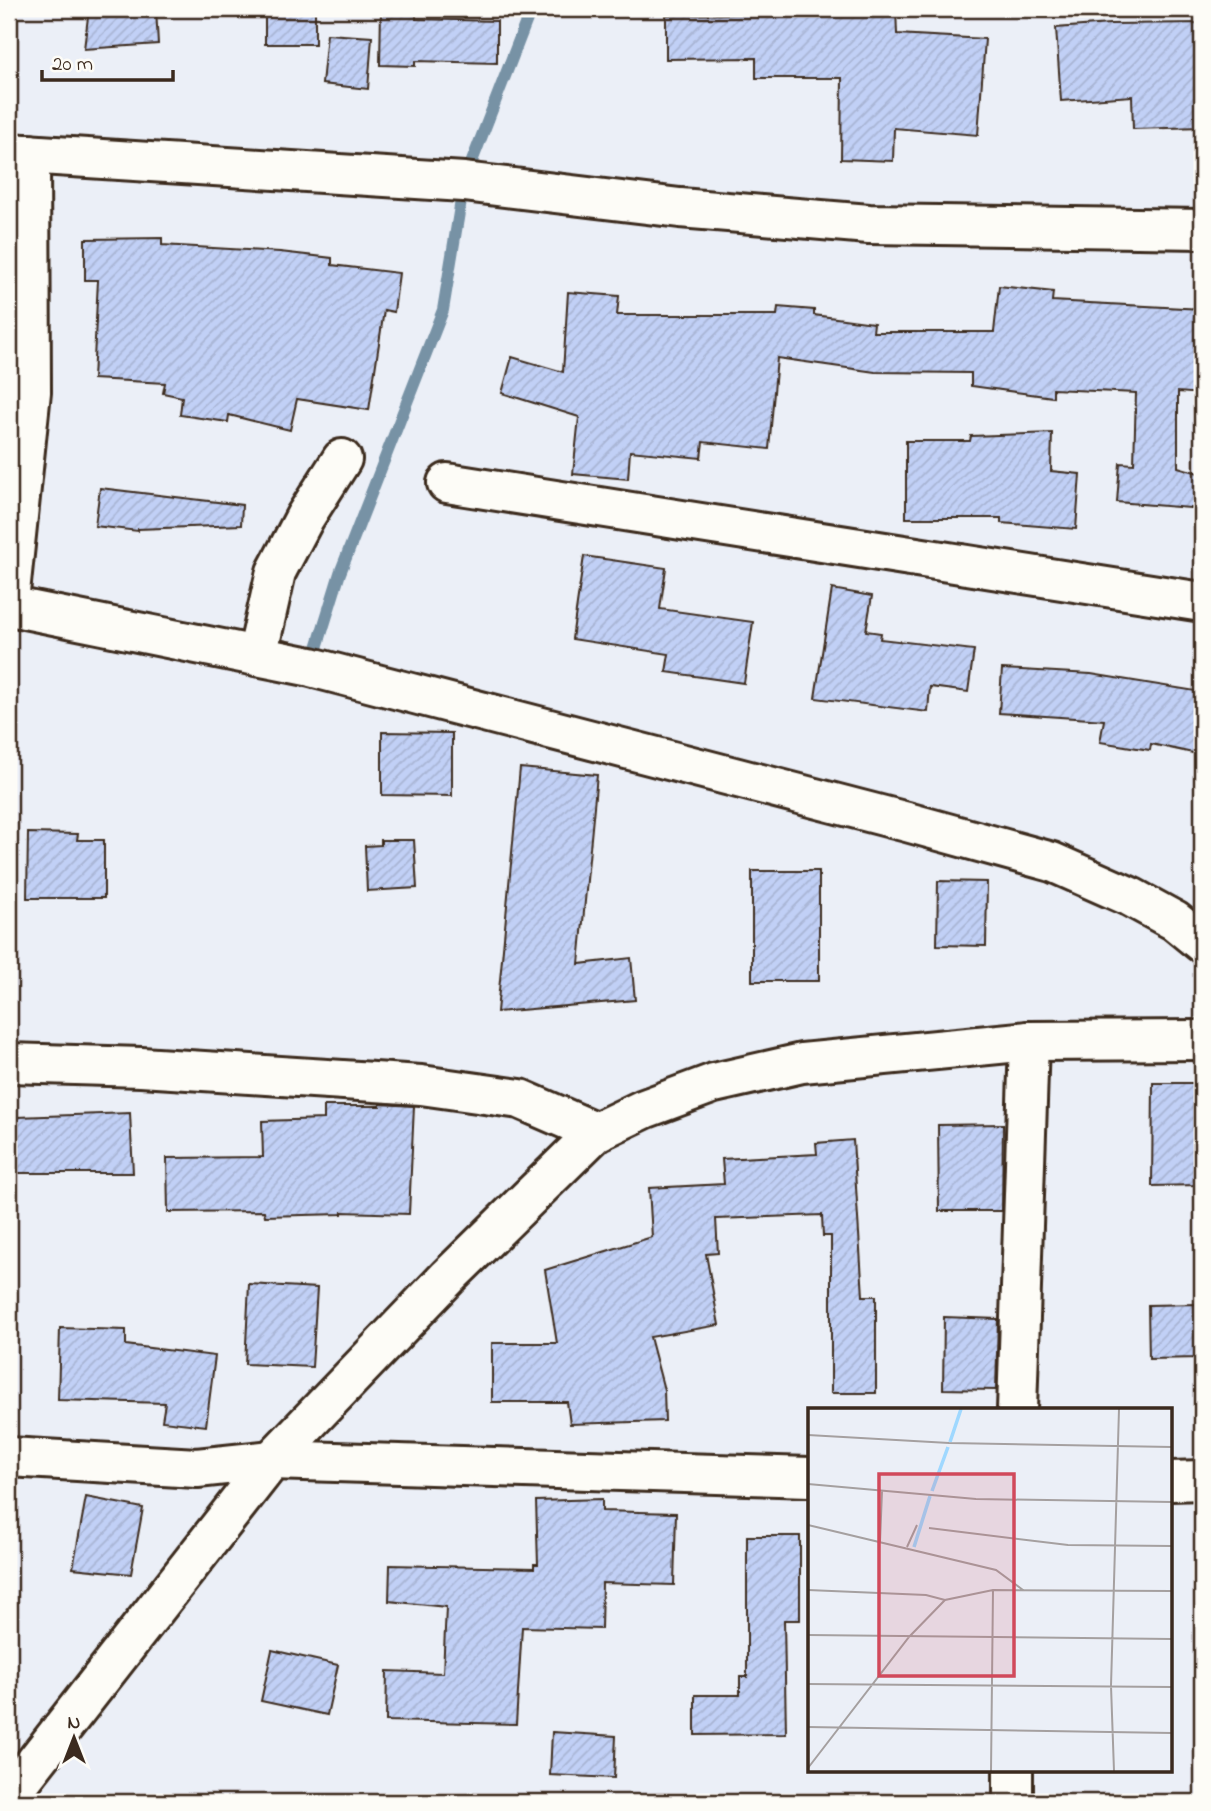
<svg xmlns="http://www.w3.org/2000/svg" width="1211" height="1811" viewBox="0 0 1211 1811" font-family="'Indie Flower',sans-serif">
	<style>
		.lines { fill: none; stroke-linecap: round; stroke-linejoin: round }
		.stream { stroke: #7792a5; stroke-width: 12 }
		.building { fill: url(#building-hatch); stroke: #3b2a1e; stroke-width: 2 }
		.minor-casing { stroke: #3b2a1e; stroke-width: 44 }
		.minor { stroke: #fdfcf7; stroke-width: 38 }
		.inset-river { fill: none; stroke: #9fd8ff; stroke-width: 3.5 }
		.inset-road { fill: none; stroke: #a5a0a0; stroke-width: 2 }
		.view { fill: #d1495b; fill-opacity: 0.15; stroke: #d1495b; stroke-width: 3.5 }
		.inset-edge { fill: none; stroke: #3b2a1e; stroke-width: 3.5 }
	</style>
	<defs>
		<pattern id="building-hatch" width="6" height="6" patternUnits="userSpaceOnUse" patternTransform="scale(1.75)"><rect width="6" height="6" fill="#c1d0f6"/><path d="M-1 1l2-2M0 6l6-6M5 7l2-2" fill="none" stroke="#a7b3d2"/></pattern>
	</defs>
	<rect width="100%" height="100%" fill="#ebeff7"/>
	<filter id="ink" filterUnits="userSpaceOnUse"><feTurbulence type="fractalNoise" baseFrequency=".0143" numOctaves="2"/><feDisplacementMap in="SourceGraphic" scale="14" xChannelSelector="R" yChannelSelector="G"/><feConvolveMatrix kernelMatrix="1 2 1 2 8 2 1 2 1" color-interpolation-filters="sRGB"/></filter>
	<g filter="url(#ink)">
		<g class="lines">
			<path class="stream" d="M312 664 340 573 443 310 464 182 531 9"/>
		</g>
		<g class="building">
			<path d="M89 9H156L158 44 84 49Z"/>
			<rect x="265" y="9" width="50" height="35"/>
			<path d="M381 9H416V19L497 21V63L415 61V66L380 65Z"/>
			<path d="M846 9H896L897 34 985 39 978 135 894 128 893 161 841 159 842 78H756V58L666 59V15L846 13Z"/>
			<path d="M1202 23V127L1133 129 1132 96 1061 101 1056 28 1110 24Z"/>
			<path d="M327 34 372 37 368 89 322 84Z"/>
			<path d="M162 238V245L280 252 332 258V265L399 273 394 312 384 310 369 410 297 399 290 430 229 415 228 422 180 415 182 397 163 393 165 383 93 379 98 280H85V239Z"/>
			<path d="M999 286 1053 292 1052 301 1202 309V394L1178 392V467L1202 474V509L1117 502 1120 463 1134 464 1136 393 1053 389V397L971 386V373L875 372 777 358 769 449 703 442 701 458 630 451 628 479 573 474 579 417 502 393 512 357 563 372 568 292 619 296 617 315H777L778 307 814 310V315L874 323 873 332H994Z"/>
			<path d="M1052 433 1051 471 1080 474 1076 529 1001 523V518H906V441H970L971 436Z"/>
			<path d="M100 488 242 505 241 525 138 529V531L95 526Z"/>
			<path d="M584 556 666 568 660 609 753 622 744 683 666 672 669 654 572 639Z"/>
			<path d="M832 589 872 596 866 631 881 633 880 639 974 650 968 692 930 687 928 712 815 698Z"/>
			<path d="M1002 669 1091 674 1202 692V755L1151 744 1150 750 1100 742 1104 720 999 713Z"/>
			<path d="M382 732 452 733V796L382 795Z"/>
			<path d="M520 768 597 775 579 964 631 958 635 1000 497 1012Z"/>
			<path d="M28 833 78 834 77 840H104V898H27Z"/>
			<path d="M381 840H414L417 888 367 891 365 846 381 845Z"/>
			<rect x="752" y="871" width="67" height="110"/>
			<path d="M938 881 987 882 986 946 937 945Z"/>
			<path d="M1153 1083H1197L1198 1185 1152 1186Z"/>
			<path d="M380 1104 414 1106 409 1214 342 1212V1214L265 1216 264 1211 168 1212 167 1158 263 1157 262 1121 324 1119V1106H380Z"/>
			<path d="M130 1113 133 1173H17V1117Z"/>
			<path d="M1003 1124 1002 1211H939L938 1125Z"/>
			<path d="M853 1140 863 1296H876V1393H831V1236H823L822 1215 716 1219 718 1253 706 1254 719 1325 650 1337 664 1390 665 1421 570 1424 567 1402H492V1343H557L545 1270 652 1237 649 1188 724 1184 722 1159 817 1154 816 1143Z"/>
			<path d="M249 1284 317 1288 312 1367 245 1364Z"/>
			<path d="M1199 1304 1200 1358 1149 1359 1148 1305Z"/>
			<path d="M944 1317 998 1319 996 1390 943 1389Z"/>
			<path d="M60 1328 126 1330V1345L215 1356 206 1426 162 1421 165 1403 58 1400Z"/>
			<path d="M86 1497 143 1508 131 1574 73 1568Z"/>
			<path d="M602 1499V1511L676 1513 674 1585 602 1583 601 1629 522 1627 516 1724 386 1721 387 1671 443 1673 446 1607 389 1601 390 1565 534 1568V1564H538L536 1501Z"/>
			<path d="M747 1536H800V1620H784L786 1734 695 1735V1695H740V1677H747Z"/>
			<path d="M272 1650 338 1665 327 1715 261 1701Z"/>
			<path d="M552 1732 616 1736 614 1778 550 1775Z"/>
		</g>
		<g class="lines">
			<g class="minor-casing">
				<g id="minor">
					<path d="M9 153 464 182 680 208 869 224 1202 229"/>
					<path d="M447 483 1202 602"/>
					<path d="M9 602 31 392 30 154"/>
					<path d="M9 606 311 667 907 822 1052 862 1131 897 1175 921 1202 943"/>
					<path d="M257 656 276 572 305 517 342 459"/>
					<path d="M9 1063 141 1067 421 1085 520 1099 596 1132"/>
					<path d="M1017 1410 1029 1041"/>
					<path d="M9 1457 197 1468 272 1460 810 1477"/>
					<path d="M1171 1481 1202 1480"/>
					<path d="M9 1796 272 1460 448 1277 596 1132 644 1109 714 1083 802 1063 1029 1041 1202 1040"/>
					<path d="M1013 1802V1771"/>
				</g>
			</g>
			<use href="#minor" class="minor"/>
		</g>
	</g>
	<g transform="translate(808 1408)">
		<rect width="364" height="364" fill="#ebeff7"/>
		<path class="inset-river" d="M142 34 153 1M124 83 140 39M106 139 122 88"/>
		<path class="inset-road" d="M0 27 141 35 364 39M0 76 168 91 364 94M0 117 188 162 215 182M121 120 260 137 364 138M72 134 74 83M99 139 109 117M0 182 118 187 137 192M0 227 364 231M0 276 364 279M0 319 364 325M0 360 101 229 137 192 185 182 364 183M183 363 185 182M306 363 303 278 311 1"/>
		<path class="view" d="M71 66H206V268H71Z"/>
		<rect width="364" height="364" class="inset-edge"/>
	</g>
	<rect width="1211" height="1811" fill="none" stroke="#fdfcf7" stroke-width="35"/>
	<rect x="18" y="18" width="1176" height="1776" fill="none" stroke="#3b2a1e" stroke-width="2.5" filter="url(#ink)"/>
	<g transform="translate(74 1738)" stroke="#fdfcf7" stroke-width="5" paint-order="stroke">
	<path d="M0-5L12 26L0 18L-12 26Z" fill="#3b2a1e"/>
	<text y="-10" font-size="19" font-weight="bold" text-anchor="middle" fill="#3b2a1e">N</text>
	</g>
	<path d="M42 70v10h131v-10" fill="none" stroke="#3b2a1e" stroke-width="3.5"/>
	<text x="52" y="70" font-size="21" fill="#3b2a1e" stroke="#fdfcf7" stroke-width="5" paint-order="stroke">20 m</text>
</svg>
